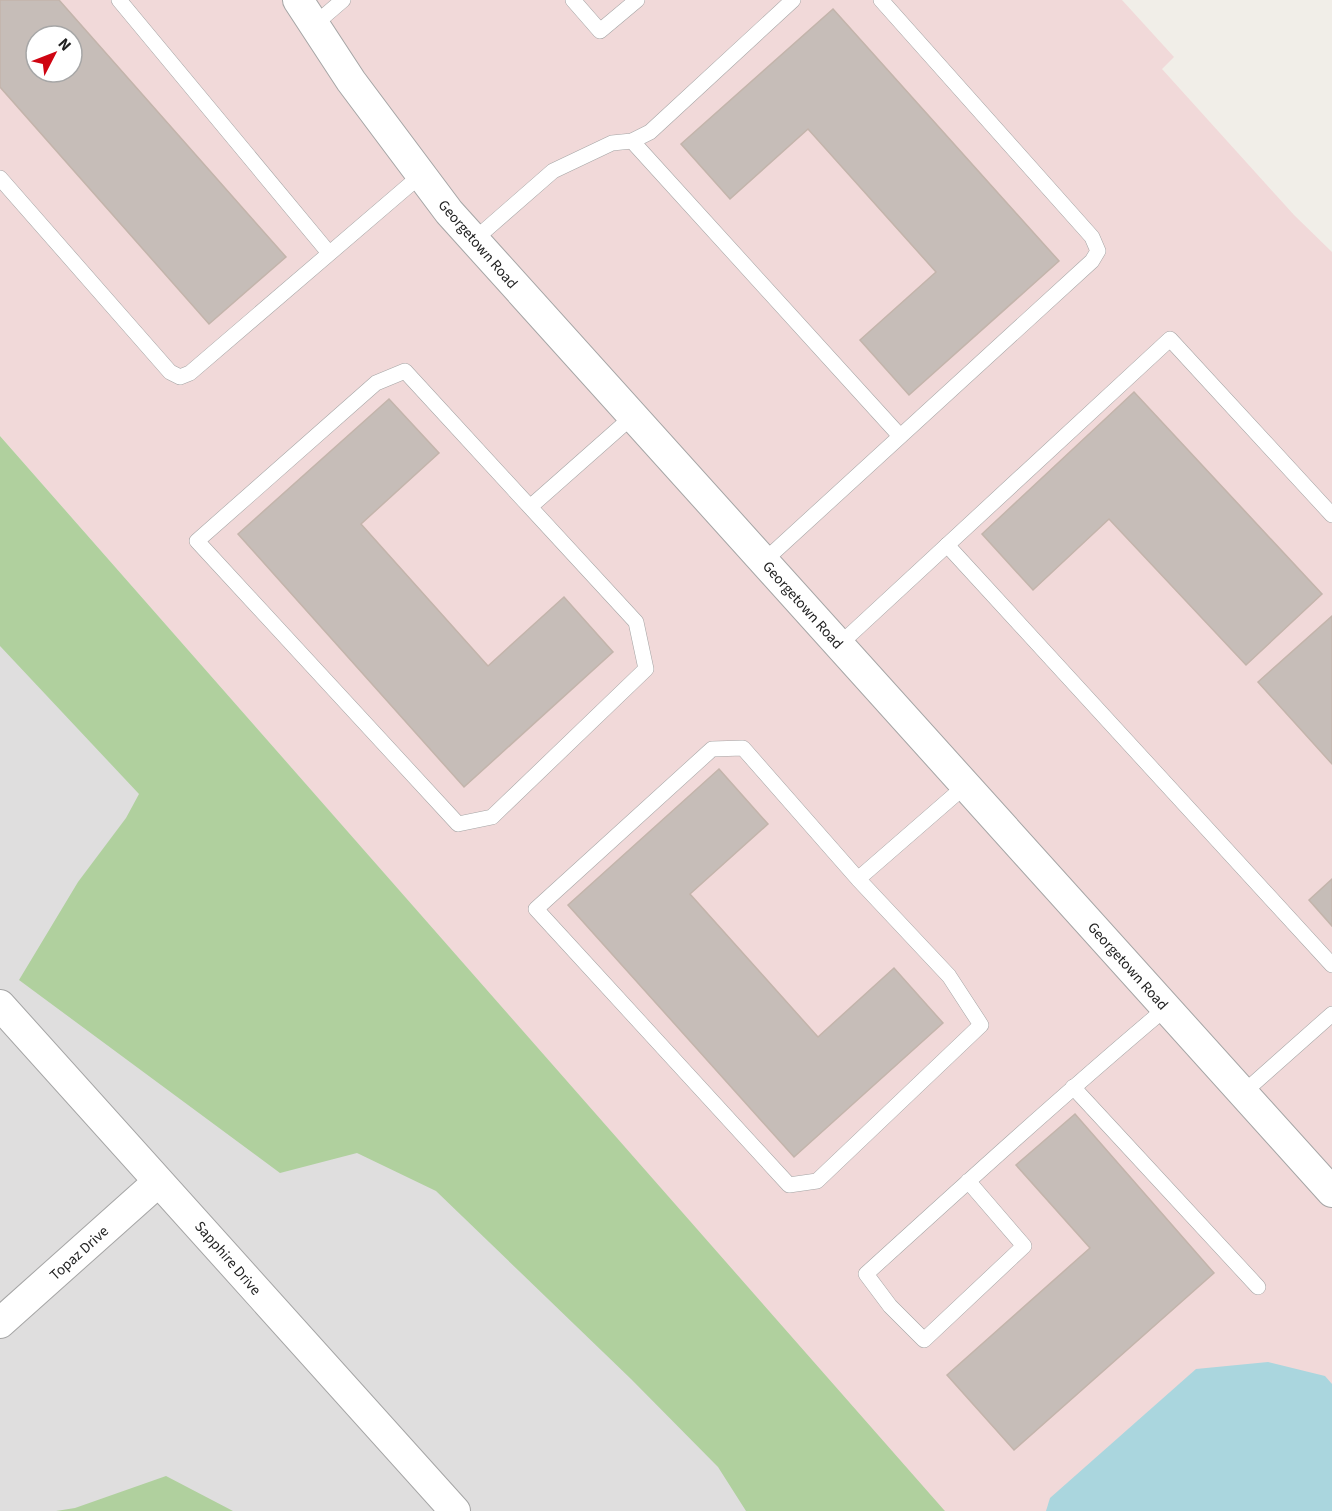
<svg xmlns="http://www.w3.org/2000/svg" width="1332" height="1511" viewBox="0 0 1332 1511" font-family="'Source Sans 3',sans-serif">
	<style>
		.residential { fill: #dfdede }
		.commercial { fill: #f1d9d9; fill-rule: evenodd }
		.forest { fill: #b0d09e }
		.water { fill: #aad6de }
		.building { fill: #c6bdb8; stroke: #c3b4ab; stroke-width: 1.5; fill-rule: evenodd }
		.lines { fill: none; stroke-linecap: round; stroke-linejoin: round }
		.service-casing { stroke: #a5a5a5; stroke-width: 16 }
		.minor-casing { stroke: #a5a5a5; stroke-width: 32 }
		.service { stroke: #fff; stroke-width: 15 }
		.minor { stroke: #fff; stroke-width: 30 }
		.labels { text-anchor: middle; stroke-width: 4.5; stroke-linejoin: round; paint-order: stroke }
		.street-label { font-size: 15px; fill: #212121; stroke: #fff }
	</style>
	<rect width="100%" height="100%" fill="#f1eee8"/>
	<path class="residential" d="M0 621 803 1511H0Z"/>
	<path class="commercial" d="M0 0H1122L1174 57 1162 69 1294 215 1332 252V1511H944L0 436ZM36 36H72V72H36Z"/>
	<g class="forest">
		<path d="M0 436 944 1510 945 1511H746L718 1467 631 1379 436 1191 357 1153 280 1173 19 980 78 882 126 818 139 794 0 646Z"/>
		<path d="M166 1476 233 1511H56L75 1508Z"/>
	</g>
	<path class="water" d="M1268 1362 1325 1376 1332 1384V1511H1046L1050 1498 1196 1369Z"/>
	<g class="building">
		<path d="M0 0H59L286 257 209 324 0 87ZM36 36H72V72H36Z"/>
		<path d="M833 9 1059 261 909 395 860 340 936 272 808 129 730 199 681 144Z"/>
		<path d="M1134 392 1322 594 1246 665 1109 519 1033 590 982 534Z"/>
		<path d="M389 399 439 453 361 524 488 666 564 597 613 652 464 787 238 534Z"/>
		<path d="M1332 616V764L1258 682Z"/>
		<path d="M719 769 768 824 690 894 818 1037 894 968 943 1023 794 1157 568 905Z"/>
		<path d="M1332 879V926L1309 900Z"/>
		<path d="M1075 1114 1214 1273 1014 1450 947 1375 1090 1248 1016 1165Z"/>
	</g>
	<g class="lines">
		<g class="service-casing">
			<g id="service">
				<path d="M119 0 329 253"/>
				<path d="M573 0 600 31 637 0"/>
				<path d="M314 25 343 0"/>
				<path d="M632 141 900 436"/>
				<path d="M0 178 170 372 180 377 190 373 421 175"/>
				<path d="M474 240 553 171 612 143 632 141 650 132 793 0"/>
				<path d="M530 507 636 622 646 669 492 817 458 824 197 541 376 383 405 371 530 507 633 416"/>
				<path d="M947 545 1332 965"/>
				<path d="M764 561 1092 261 1098 251 1092 237 881 0"/>
				<path d="M839 645 1170 339 1332 515"/>
				<path d="M858 879 949 976 981 1025 817 1181 789 1185 536 909 712 749 743 748 858 879 965 786"/>
				<path d="M1073 1087 1258 1287"/>
				<path d="M1243 1093 1332 1014"/>
				<path d="M968 1181 1024 1246 924 1340 890 1306 866 1274C965 1184 1064 1094 1166 1008"/>
			</g>
		</g>
		<g class="minor-casing">
			<g id="minor">
				<path d="M298 0 351 81 449 212 1332 1192"/>
				<path d="M0 1005 455 1511"/>
				<path d="M0 1323 158 1182"/>
			</g>
		</g>
		<use href="#service" class="service"/>
		<use href="#minor" class="minor"/>
	</g>
	<g class="labels">
		<g class="street-label">
			<text transform="translate(478 244) rotate(49)" y="5">Georgetown Road</text>
			<text transform="translate(803 605) rotate(48)" y="5">Georgetown Road</text>
			<text transform="translate(1128 966) rotate(48)" y="5">Georgetown Road</text>
			<text transform="translate(79 1253) rotate(-42)" y="5">Topaz Drive</text>
			<text transform="translate(228 1258) rotate(49)" y="5">Sapphire Drive</text>
		</g>
	</g>
	<g transform="translate(54 54) rotate(48)"><circle r="28" fill="#ffffff" stroke="#a6a6a6" stroke-width="1.5"/>
	<path d="M0-4.5L10 22L0 15L-10 22Z" fill="#cf0412"/>
	<text y="-9" font-size="16" font-weight="bold" text-anchor="middle" fill="#212121">N</text>
	</g>
</svg>
